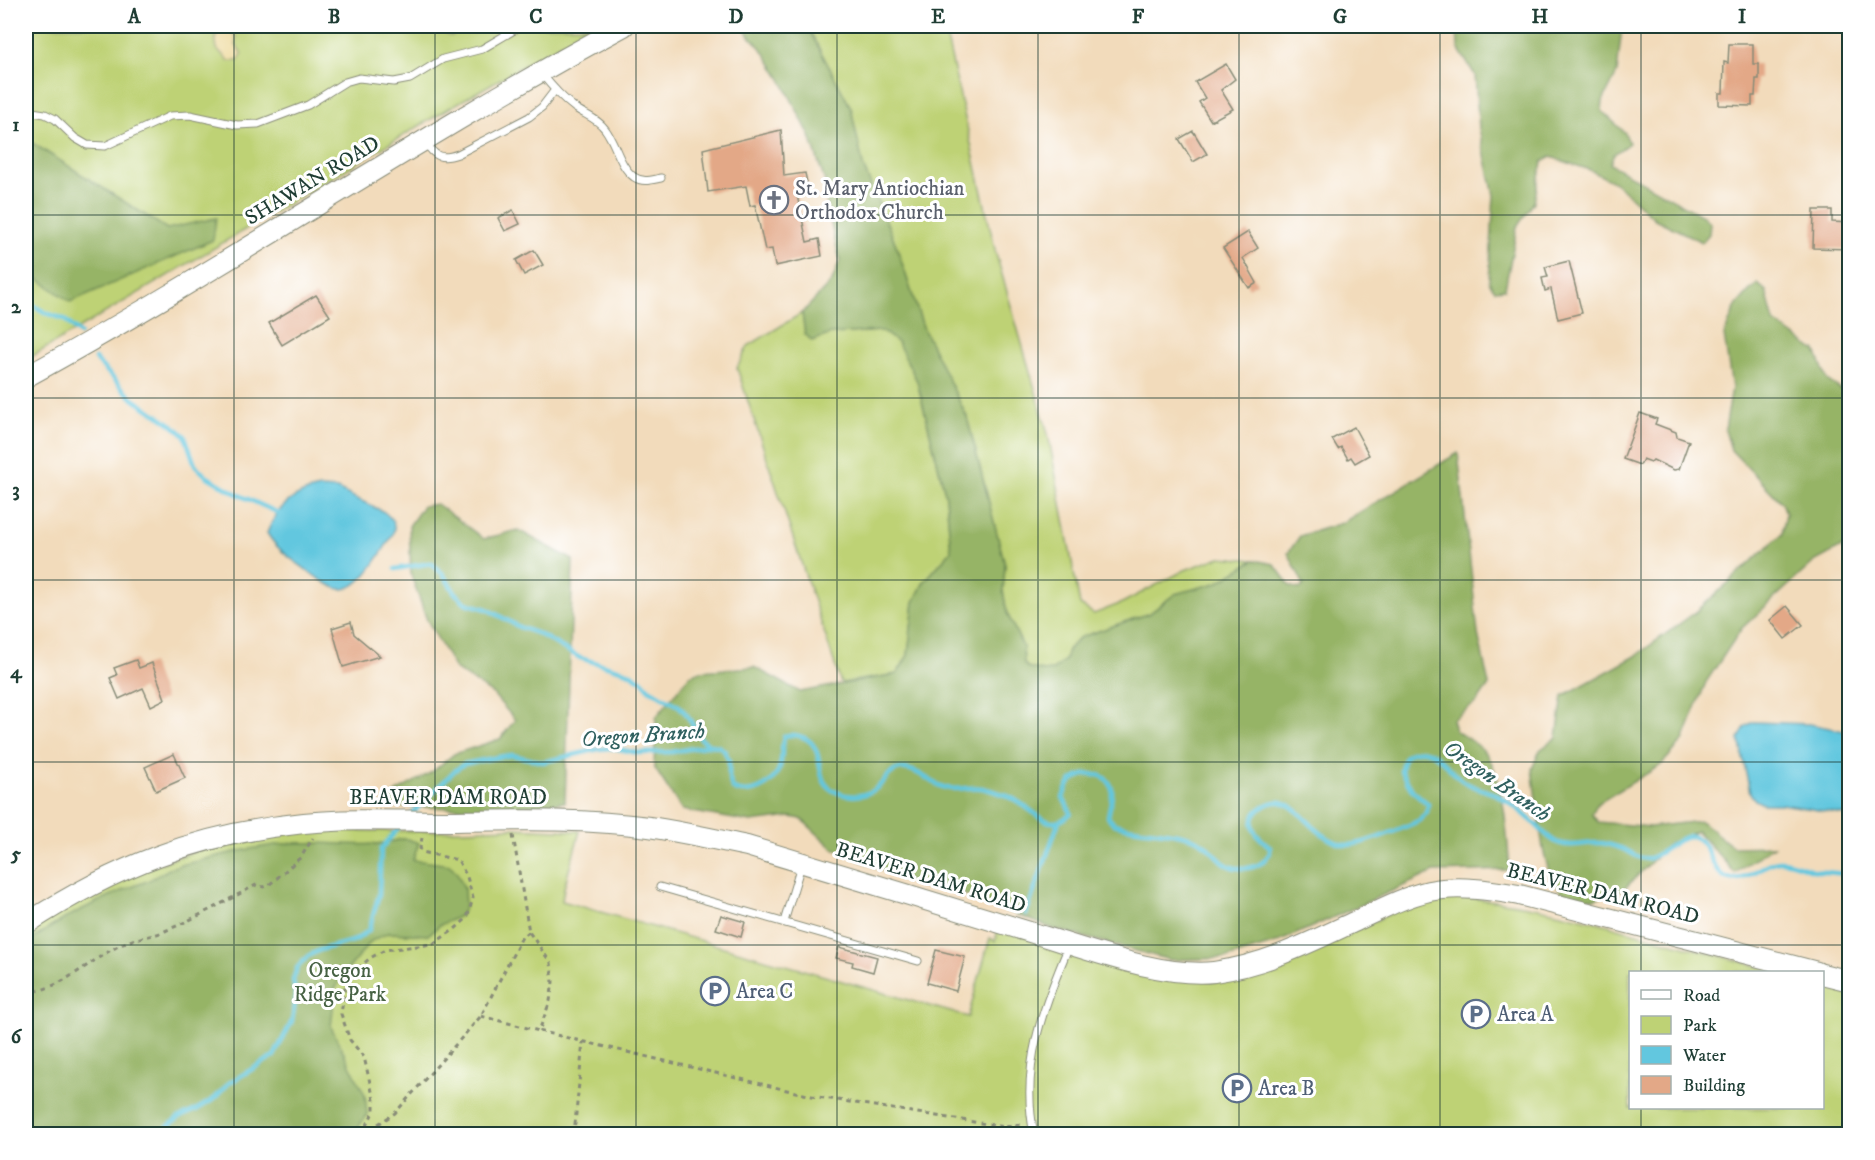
<svg xmlns="http://www.w3.org/2000/svg" width="1875" height="1160" viewBox="0 0 1875 1160" font-family="'IM FELL DW Pica',serif">
	<style>
		.green { fill: #bed275; stroke: #6e8854; stroke-width: 1.5 }
		.forest { fill: #96b466; stroke: #5a784d; stroke-width: 1.5 }
		.sand { fill: #eeda9e; stroke: #868c69; stroke-width: 1.5 }
		.water { fill: #62c7df; stroke: #40828a; stroke-width: 1.5 }
		.lines { fill: none; stroke-linecap: round; stroke-linejoin: round }
		.stream { stroke: #62c7df; stroke-width: 4.5 }
		.building { fill: #e3a887 }
		.lane-casing { stroke: #888c78; stroke-width: 9 }
		.secondary-casing { stroke: #888c78; stroke-width: 22 }
		.path { stroke: #888c78; stroke-width: 3; stroke-dasharray: 4.5 4.5; stroke-linecap: butt }
		.lane { stroke: #fff; stroke-width: 7 }
		.secondary { stroke: #fff; stroke-width: 20 }
		.grid { fill: none; stroke: #1f3d34; stroke-width: 1.5; stroke-opacity: 0.55 }
		.labels { text-anchor: middle; stroke-width: 6; stroke-linejoin: round; paint-order: stroke }
		.street-label { font-size: 21px; fill: #1f3d34; stroke: #fff }
		.worship-label { font-size: 21px; fill: #5b616d; stroke: #fff; text-anchor: start }
		.park-label { font-size: 21px; fill: #476244; stroke: #fff }
		.service-label { font-size: 21px; fill: #4e5e75; stroke: #fff; text-anchor: start }
		.water-label { font-size: 22px; font-style: italic; fill: #30605f; stroke: #fff }
		.neatline { fill: none; stroke: #1f3d34; stroke-width: 2 }
		.grid-label { font-size: 20px; text-anchor: middle; font-weight: bold; fill: #1f3d34 }
	</style>
	<rect width="100%" height="100%" fill="#fff"/>
	<filter id="ink" filterUnits="userSpaceOnUse"><feTurbulence type="fractalNoise" baseFrequency=".0167" numOctaves="2"/><feDisplacementMap in="SourceGraphic" scale="12" xChannelSelector="R" yChannelSelector="G"/><feConvolveMatrix kernelMatrix="1 2 1 2 8 2 1 2 1" color-interpolation-filters="sRGB"/></filter>
	<filter id="wash" filterUnits="userSpaceOnUse"><feTurbulence type="fractalNoise" baseFrequency=".008" numOctaves="4" result="noise"/><feDisplacementMap in="SourceGraphic" scale="24" xChannelSelector="R" yChannelSelector="G"/><feGaussianBlur stdDeviation="1.35" result="paint"/><feColorMatrix in="noise" values="0 0 0 0 0 0 0 0 0 0 0 0 0 0 0 0 0 1.4 0 .05"/><feComposite in="paint" operator="in"/></filter>
	<g filter="url(#wash)">
		<rect width="100%" height="100%" fill="#f2dbbb"/>
		<g class="green">
			<path d="M26 26H593L451 107 26 360Z"/>
			<path d="M807 26H944L996 254 1048 434 1080 605 1094 614 1122 603 1185 570 1220 557 1254 560 1217 583 1175 594 1150 613 1079 638 1068 650 1065 660 1053 670 1042 671 1027 667 1024 663 1023 647 1007 613 1003 591 1005 565 967 417 924 330 896 245 863 166 851 108Z"/>
			<path d="M802 313 805 334 812 341 831 334 882 331 898 343 917 381 946 497 951 551 924 582 914 602 908 656 897 674 841 683 737 368 748 346Z"/>
			<path d="M511 828 580 831 564 888 562 901 968 1017 990 938 995 941 998 930 1213 981C1269 976 1308 954 1357 929 1382 918 1407 904 1433 899 1452 895 1469 898 1487 900 1534 905 1580 917 1625 930 1676 944 1728 958 1779 972H1630V1108H1822L1823 985 1849 992V1134H26V932C96 888 182 847 265 835 317 828 368 831 420 831 450 831 481 829 511 828Z"/>
		</g>
		<g class="forest">
			<path d="M741 26H807L851 108 863 166 896 245 924 330 967 417 1005 565 1003 591 1007 613 1023 647 1024 663 1027 667 1042 671 1053 670 1065 660 1068 650 1079 638 1150 613 1175 594 1217 583 1254 560 1274 564 1290 586 1300 589 1304 585 1288 553 1300 536 1342 523 1458 453 1478 634 1489 685 1477 702 1452 720 1455 730C1463 736 1474 742 1482 749 1505 772 1507 838 1510 870L1434 872 1276 943 1227 958 1170 960 1054 929 950 889 919 886 833 848 801 819 791 817 751 822 682 810 654 767 656 717 690 675 700 671 754 667 800 692 897 674 908 655 914 602 924 582 951 551 946 497 917 381 898 343 882 331 831 334 812 341 805 334 802 313 832 281 840 260 827 208 826 185 810 136 781 79 764 52Z"/>
			<path d="M1457 26H1622L1617 73 1603 101 1602 111 1625 133 1629 143 1613 155 1610 164 1703 216 1710 223 1709 234 1702 242 1655 219 1617 184 1590 170 1551 157 1542 162 1534 202 1517 227 1505 289 1495 290 1489 282 1494 195 1479 129 1475 75 1458 48Z"/>
			<path d="M26 139 167 229 216 218 213 240 70 302 26 270Z"/>
			<path d="M1758 284 1766 291 1774 322 1816 351 1827 380 1849 395V543L1814 562 1742 628 1706 682 1683 741 1661 765 1597 804 1592 814 1598 822 1650 827 1701 821 1733 847 1773 846 1735 873 1697 831 1669 844 1625 888 1594 899 1562 893 1550 876 1543 849 1532 769 1540 750 1557 737 1563 696 1634 657 1697 611 1782 534 1786 513 1782 503 1731 450 1725 430 1732 388 1724 335 1736 306 1750 290Z"/>
			<path d="M437 504 484 539 518 530 573 560 565 802 497 809 380 806 396 792 432 772 454 754 500 739 515 720 493 694 455 669 427 620 411 575 409 526 423 506Z"/>
			<path d="M401 839H407L419 843 413 860 450 865 457 873 464 888 465 907 460 916 440 925 428 935 388 933 371 941 345 973 335 989 331 1027 365 1095 367 1114 354 1134H26V944C62 917 104 897 147 881 156 877 163 872 171 868 179 865 189 863 198 861 228 853 261 846 292 843 326 841 369 850 401 839Z"/>
		</g>
		<g class="sand">
			<path d="M433 26H478L474 33 459 32 451 36C443 34 440 27 433 26Z"/>
			<path d="M223 30H228L236 36V45L242 54 238 61H229L217 49 215 36Z"/>
		</g>
		<g class="water">
			<path d="M320 488 337 489 384 512C393 519 397 525 392 536 382 551 362 590 341 589 330 588 317 577 308 571 293 560 277 550 267 533 277 507 293 493 320 488Z"/>
			<path d="M1753 722 1810 724 1849 732V815L1781 804H1763L1755 800 1750 793 1739 739 1745 727Z"/>
		</g>
		<g class="lines">
			<g class="stream">
				<path d="M26 301 46 313 64 319 80 334"/>
				<path d="M95 359 133 399 174 426 185 436 195 465 206 476 235 493 283 515"/>
				<path d="M395 569 431 563 443 574 455 593 466 603 487 609 519 627 539 634 580 658 628 672 642 681 649 689 679 706 687 715 701 739 710 745"/>
				<path d="M411 815 454 771 464 764 498 757 512 755 543 762 599 749 614 748 638 753 672 752 710 745 718 746 724 750 729 761V777L732 788C748 798 772 787 779 769 783 759 781 747 784 736 798 733 813 738 817 753 822 768 818 784 836 792 850 798 867 797 879 786 885 780 890 771 900 769 917 767 930 784 946 788 957 791 970 786 982 788 995 791 1009 795 1020 803 1038 814 1051 834 1071 813L1063 798C1065 791 1069 781 1076 778 1088 772 1108 772 1112 789 1113 797 1109 809 1108 817L1114 824C1139 832 1168 829 1193 838 1218 847 1217 872 1248 868 1258 867 1264 862 1270 853V847C1265 842 1256 836 1254 830 1247 814 1267 800 1281 802 1300 805 1317 841 1346 845 1361 846 1406 827 1420 820L1427 812 1428 804 1412 790 1401 771C1402 762 1404 753 1415 751 1438 747 1447 770 1463 781 1473 788 1486 790 1497 795 1510 802 1522 812 1533 822 1540 829 1549 839 1558 843 1576 849 1591 840 1607 844 1613 846 1619 847 1625 850 1634 853 1639 861 1650 858 1663 854 1678 837 1689 836 1710 836 1709 872 1727 878 1747 884 1760 864 1778 861 1790 860 1802 867 1813 870 1825 873 1837 873 1850 874"/>
				<path d="M1026 914 1059 821"/>
				<path d="M159 1134 178 1118 196 1110 214 1099 229 1083 274 1056 292 1021 296 997 293 980 297 968 308 956 320 950 356 940 369 930 379 894 381 849 399 827"/>
			</g>
		</g>
		<g id="blocks">
			<g class="building">
				<path d="M1729 44H1753V64H1759V79H1756L1755 96H1752V106L1719 105V93H1723L1724 62 1728 63Z"/>
				<path d="M1226 64 1235 79 1221 90 1233 109 1211 121 1199 102 1205 98 1195 82Z"/>
				<path d="M781 130 784 176 805 173 809 192 797 195 807 242 819 239 822 256 775 266 772 249 765 250 755 205 750 206 746 186 708 192 703 149Z"/>
				<path d="M1193 131 1207 154 1193 162 1179 139Z"/>
				<path d="M513 210 520 224 505 231 498 218Z"/>
				<path d="M1814 210H1832V222L1850 223V249L1813 248Z"/>
				<path d="M1248 232 1258 248 1243 258 1257 283 1249 288 1223 248Z"/>
				<path d="M534 250 543 265 524 275 516 260Z"/>
				<path d="M1569 261 1582 313 1558 319 1551 289 1545 291 1542 278 1548 277 1545 267Z"/>
				<path d="M316 295 330 316 282 345 269 323Z"/>
				<path d="M1640 413 1657 419 1655 424 1676 432 1677 437 1689 441 1679 469 1674 470 1653 460 1651 462 1643 459 1640 465 1623 459Z"/>
				<path d="M1354 427 1369 455 1355 463 1351 457 1348 459 1341 447 1338 449 1332 439Z"/>
				<path d="M1787 606 1803 625 1785 639 1770 620Z"/>
				<path d="M351 622 354 634 380 656 343 667 332 628Z"/>
				<path d="M136 660 139 668 152 663 165 699 151 706 143 688 119 699 110 678 117 675 114 668Z"/>
				<path d="M174 754 185 778 156 791 145 767Z"/>
				<path d="M721 915 745 922 741 937 716 929Z"/>
				<path d="M839 947 877 957 873 972 852 966 853 962 836 958Z"/>
				<path d="M936 950 965 957 956 991 927 983Z"/>
			</g>
		</g>
	</g>
	<g filter="url(#ink)">
		<use href="#blocks" fill-opacity="0" stroke="#888c78" stroke-width="1.5"/>
		<g class="lines">
			<g class="lane-casing">
				<g id="lane">
					<path d="M542 74C552 87 562 98 575 108 585 115 597 118 605 129 616 143 619 166 634 177 643 183 651 180 661 178"/>
					<path d="M26 111 45 114 55 119 75 138 87 145 105 146 170 116 190 115 237 125 258 124 308 105 345 82 359 78 394 82 410 79 443 59 482 49 521 26"/>
					<path d="M425 142C435 157 441 160 458 154L529 117 542 107 555 90"/>
					<path d="M660 887 918 961"/>
					<path d="M784 922 801 865"/>
					<path d="M1034 1134C1020 1067 1043 1007 1069 946"/>
				</g>
			</g>
			<g class="secondary-casing">
				<g id="secondary">
					<path d="M26 377C229 266 420 135 624 26"/>
					<path d="M26 924C115 866 197 834 304 823 352 818 401 821 449 821 515 820 583 818 649 827 682 832 714 839 747 846 842 874 938 904 1033 933 1084 948 1162 978 1214 972 1266 965 1311 942 1358 920 1381 909 1404 897 1429 891 1458 885 1490 890 1519 895L1817 972"/>
					<path d="M1822 974 1850 981"/>
				</g>
			</g>
			<g class="path">
				<path d="M513 835 529 932 551 963 553 982 550 1001 539 1031 812 1096 1005 1127 1023 1124"/>
				<path d="M26 992C60 992 94 956 125 943 137 937 152 937 165 931 196 918 226 901 256 885L264 887 269 885 301 857 313 838"/>
				<path d="M481 1016 539 1031"/>
				<path d="M363 1134 374 1110V1100L364 1057 350 1040 341 1014 345 987 358 969 370 958 385 950 433 944 455 929 467 918 473 898 467 877 458 860 422 852 420 848 422 838"/>
				<path d="M363 1134 395 1113 481 1016 522 937 529 932"/>
				<path d="M574 1134 583 1042"/>
			</g>
			<use href="#lane" class="lane"/>
			<use href="#secondary" class="secondary"/>
		</g>
	</g>
	<path class="grid" d="M234 26V1134M435 26V1134M636 26V1134M837 26V1134M1038 26V1134M1239 26V1134M1440 26V1134M1641 26V972M26 215H1850M26 398H1850M26 580H1850M26 762H1850M26 945H1850M1641 1108V1134"/>
	<defs>
		<g id="church-ring" transform="scale(1.5)"><circle r="9.5" fill="#fff" stroke="#6b7280" stroke-width="1.5"/><path d="M-1.2-6h2.4v3.5h3.3v2.4h-3.3V6h-2.4V-.1h-3.3v-2.4h3.3Z" fill="#6b7280"/></g>
		<g id="parking-ring" transform="scale(1.5)"><circle r="9.5" fill="#fff" stroke="#5c6f8a" stroke-width="1.5"/><path d="M-3.5-5.5H1a3.5 3.5 0 0 1 0 7H-1V5.5H-3.5ZM-1-3.4V-.6H.8a1.4 1.4 0 0 0 0-2.8Z" fill="#5c6f8a"/></g>
	</defs>
	<g fill-rule="evenodd">
		<use href="#church-ring" x="774" y="200"/>
		<use href="#parking-ring" x="715" y="991"/>
		<use href="#parking-ring" x="1476" y="1014"/>
		<use href="#parking-ring" x="1237" y="1088"/>
	</g>
	<g class="labels">
		<g class="street-label">
			<text transform="translate(312 180) rotate(-31)" y="7">SHAWAN ROAD</text>
			<text x="448" y="804">BEAVER DAM ROAD</text>
			<text transform="translate(931 877) rotate(17)" y="7">BEAVER DAM ROAD</text>
			<text transform="translate(1603 893) rotate(14)" y="7">BEAVER DAM ROAD</text>
		</g>
		<g class="worship-label">
			<text x="795" y="195">St. Mary Antiochian<tspan x="795" dy="24">Orthodox Church</tspan></text>
		</g>
		<g class="park-label">
			<text x="340" y="977">Oregon<tspan x="340" dy="24">Ridge Park</tspan></text>
		</g>
		<g class="service-label">
			<text x="736" y="998">Area C</text>
			<text x="1497" y="1021">Area A</text>
			<text x="1258" y="1095">Area B</text>
		</g>
		<g class="water-label">
			<text transform="translate(643 734) rotate(-4)" y="8">Oregon Branch</text>
			<text transform="translate(1498 780) rotate(35)" y="8">Oregon Branch</text>
		</g>
	</g>
	<rect width="1875" height="1160" fill="none" stroke="#fff" stroke-width="66"/>
	<rect x="1629" y="971" width="195" height="138" fill="#ffffff" stroke="#a5b1ae" stroke-width="1.5"/>
	<rect x="1641" y="990" width="30" height="9" fill="#ffffff" stroke="#a5b1ae" stroke-width="1.5"/>
	<text x="1683" y="1001" font-size="18" fill="#1f3d34">Road</text>
	<rect x="1641" y="1016" width="30" height="18" fill="#bed275" stroke="#a5b1ae" stroke-width="1.5"/>
	<text x="1683" y="1031" font-size="18" fill="#1f3d34">Park</text>
	<rect x="1641" y="1046" width="30" height="18" fill="#62c7df" stroke="#a5b1ae" stroke-width="1.5"/>
	<text x="1683" y="1061" font-size="18" fill="#1f3d34">Water</text>
	<rect x="1641" y="1076" width="30" height="18" fill="#e3a887" stroke="#a5b1ae" stroke-width="1.5"/>
	<text x="1683" y="1091" font-size="18" fill="#1f3d34">Building</text>
	<rect x="33" y="33" width="1809" height="1094" class="neatline"/>
	<g class="grid-label">
		<text x="134" y="23">A</text>
		<text x="334" y="23">B</text>
		<text x="536" y="23">C</text>
		<text x="736" y="23">D</text>
		<text x="938" y="23">E</text>
		<text x="1138" y="23">F</text>
		<text x="1340" y="23">G</text>
		<text x="1540" y="23">H</text>
		<text x="1742" y="23">I</text>
		<text x="16" y="131">1</text>
		<text x="16" y="313">2</text>
		<text x="16" y="496">3</text>
		<text x="16" y="678">4</text>
		<text x="16" y="860">5</text>
		<text x="16" y="1043">6</text>
	</g>
</svg>
